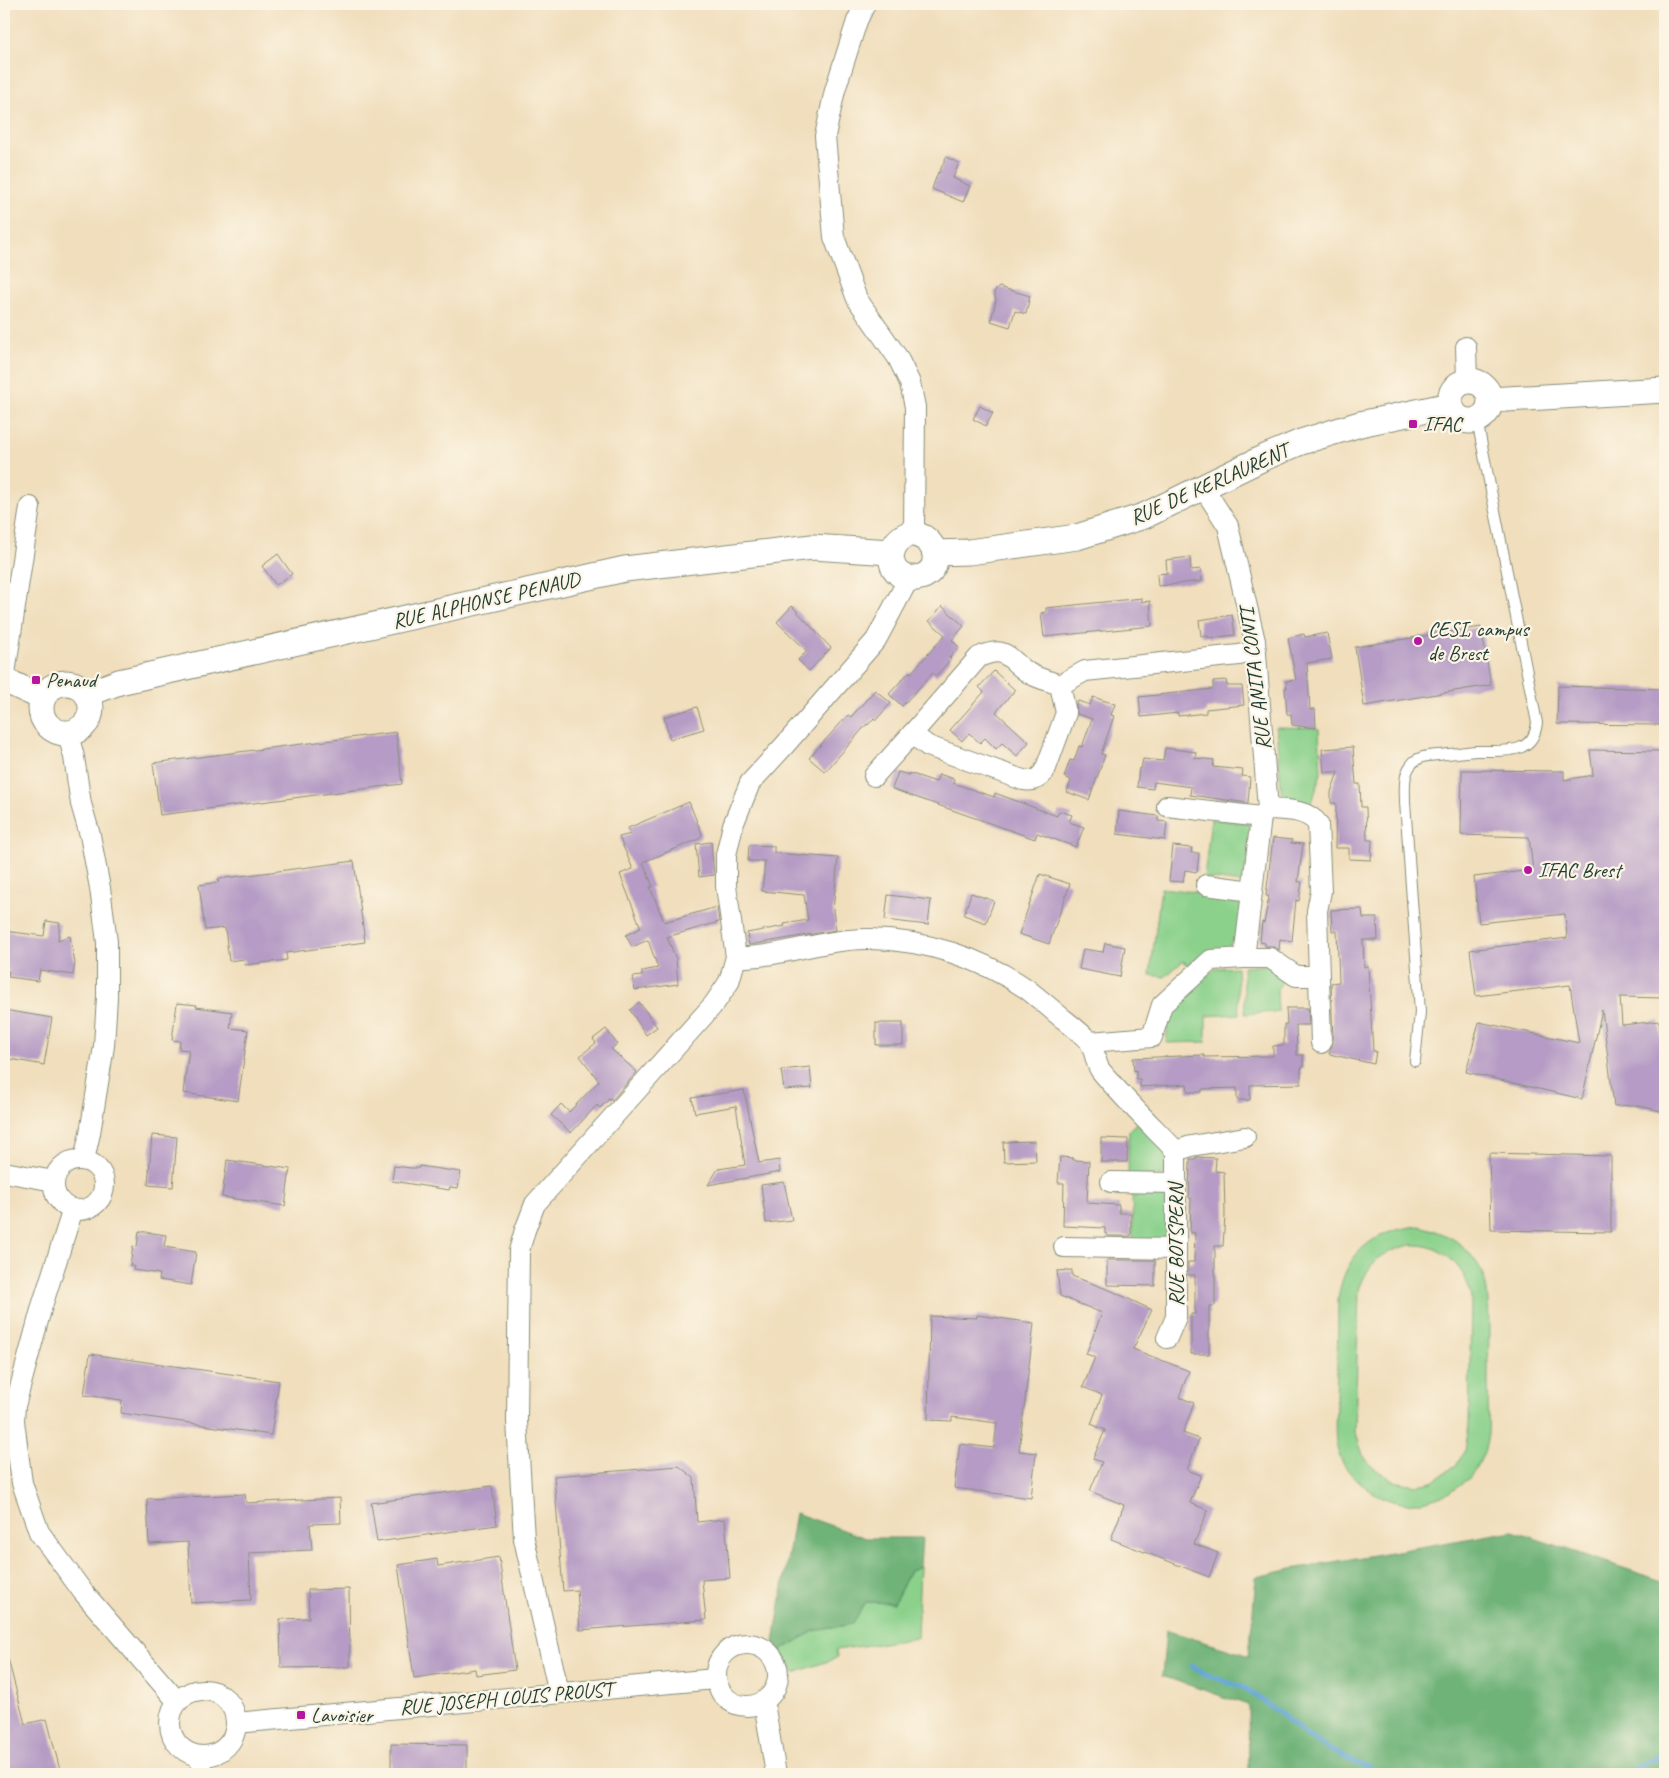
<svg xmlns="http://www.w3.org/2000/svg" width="1669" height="1778" viewBox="0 0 1669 1778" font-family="Caveat,sans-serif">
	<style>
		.green { fill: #8bd18c; stroke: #558760; fill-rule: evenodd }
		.forest { fill: #70b378; stroke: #487856 }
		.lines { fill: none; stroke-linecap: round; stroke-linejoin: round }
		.stream { stroke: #60a5d6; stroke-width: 5 }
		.building { fill: #b59bc5 }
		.service-casing { stroke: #888e78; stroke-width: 12 }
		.minor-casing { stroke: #888e78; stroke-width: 22 }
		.tertiary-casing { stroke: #888e78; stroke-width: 27 }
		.service { stroke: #fff; stroke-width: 10 }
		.minor { stroke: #fff; stroke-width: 20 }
		.tertiary { stroke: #fff; stroke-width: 25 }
		.poi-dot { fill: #b5179e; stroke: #fcf5e5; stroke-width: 2 }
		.labels { text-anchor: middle; stroke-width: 4.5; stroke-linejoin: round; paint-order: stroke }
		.poi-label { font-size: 21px; fill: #1f3d34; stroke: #fcf5e5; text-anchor: start }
		.street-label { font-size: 21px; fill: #1f3d34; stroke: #fcf5e5 }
	</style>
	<rect width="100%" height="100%" fill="#fcf5e5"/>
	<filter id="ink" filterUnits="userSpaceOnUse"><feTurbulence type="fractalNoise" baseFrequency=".02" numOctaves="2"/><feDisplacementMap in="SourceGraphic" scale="10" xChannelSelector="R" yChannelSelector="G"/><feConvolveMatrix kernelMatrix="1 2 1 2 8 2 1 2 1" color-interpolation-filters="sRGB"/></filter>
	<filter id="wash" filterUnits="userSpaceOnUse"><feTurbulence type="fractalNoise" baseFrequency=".0096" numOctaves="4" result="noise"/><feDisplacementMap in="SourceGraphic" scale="20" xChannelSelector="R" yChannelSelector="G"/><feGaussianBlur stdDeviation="1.12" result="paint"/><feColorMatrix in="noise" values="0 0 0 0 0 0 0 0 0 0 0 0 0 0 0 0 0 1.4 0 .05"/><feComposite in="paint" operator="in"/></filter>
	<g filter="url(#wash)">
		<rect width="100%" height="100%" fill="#f0debc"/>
		<g class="green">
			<path d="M1276 727 1316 728 1319 729 1321 773 1312 803 1282 799Z"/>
			<path d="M1211 819 1248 823 1252 828 1247 878 1241 883 1204 878Z"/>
			<path d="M1161 888 1240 897 1244 902 1239 945 1231 953 1192 969 1183 961 1165 977 1150 975Z"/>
			<path d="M1269 965 1285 978 1277 989 1278 1012 1245 1014 1243 967Z"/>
			<path d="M1237 967 1239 1014 1206 1016V1042L1166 1043 1169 1011 1215 968Z"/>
			<path d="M1137 1122 1169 1157V1171L1164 1176 1128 1175 1129 1130Z"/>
			<path d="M1132 1191 1165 1192 1170 1197 1169 1233 1160 1241H1133Z"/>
			<path d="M1420 1226C1448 1234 1465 1242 1480 1268 1493 1289 1488 1351 1488 1377 1488 1396 1489 1415 1488 1434 1487 1443 1484 1454 1479 1463 1465 1488 1442 1499 1415 1503 1386 1507 1349 1481 1339 1455 1333 1439 1336 1414 1336 1398 1337 1365 1338 1332 1338 1299 1345 1252 1374 1230 1420 1226ZM1411 1245C1416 1245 1422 1245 1426 1246 1451 1252 1469 1275 1471 1299L1469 1425 1465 1451 1456 1465 1432 1482 1418 1485 1404 1483 1394 1481 1372 1467 1363 1455 1355 1431 1359 1290C1369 1261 1382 1252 1411 1245Z"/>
			<path d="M920 1567 917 1638 836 1650 837 1658 794 1673 780 1651 813 1631 852 1624 866 1602 894 1603 910 1571Z"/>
		</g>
		<g class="forest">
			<path d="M795 1513 866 1538H922L920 1567 910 1571 894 1603 866 1602 852 1624 814 1631 780 1651 774 1642Z"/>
			<path d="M1513 1531 1665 1582V1774H1249L1248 1705 1162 1676 1166 1630 1249 1656 1256 1577 1292 1569Z"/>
		</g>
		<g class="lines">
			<g class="stream">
				<path d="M1192 1666 1209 1676 1245 1688 1282 1715 1307 1736 1330 1750 1380 1774"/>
				<path d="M1619 1774 1653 1760 1665 1751"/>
			</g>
		</g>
		<g id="blocks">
			<g class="building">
				<path d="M946 157 959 163 953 178 970 186 963 202 932 189 938 172 939 173Z"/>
				<path d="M999 287 1030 296 1026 314 1015 311 1010 327 991 321 996 300 994 292Z"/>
				<path d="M980 406 993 413 986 426 973 419Z"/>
				<path d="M278 554 292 574 276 585 262 566Z"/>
				<path d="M1190 557 1191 570 1201 569 1202 581 1158 586 1157 574 1167 573 1166 560Z"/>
				<path d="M1142 598V602L1150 601 1152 626 1044 637 1041 613 1046 612V608Z"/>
				<path d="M792 606 831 648 809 671 798 660 807 651 777 622Z"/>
				<path d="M942 606 964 626 952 640 959 647 949 658 951 659 936 676 933 673 902 706 889 694 909 672 911 673 945 635 929 621Z"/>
				<path d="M1232 615 1235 635 1209 638 1208 636H1201L1199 620Z"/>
				<path d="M1481 627 1491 685 1364 706 1355 647Z"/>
				<path d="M1327 633 1332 659 1307 663 1310 710 1315 709 1316 728 1292 725 1291 714H1287L1285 688H1287L1286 681 1296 680 1288 638 1304 634 1305 637Z"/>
				<path d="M994 671 1015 690 996 712 1029 742 1017 756 1002 743 996 749 985 738 980 743 969 733 962 741 950 730 984 692 979 687Z"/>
				<path d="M1226 680 1227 686H1242L1244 705 1206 709V713L1178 716V713L1141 717 1139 697 1213 689V681Z"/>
				<path d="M1558 686 1665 689V725L1557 724Z"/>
				<path d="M875 690 891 703 876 720 874 718 868 725 867 724 825 772 809 758 848 715 851 717Z"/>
				<path d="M1093 697 1115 704 1111 715 1114 716 1101 754 1105 755 1089 800 1067 792 1071 780 1064 777 1070 760 1074 761 1079 746 1082 747 1092 719 1077 714 1076 705 1078 701 1090 705Z"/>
				<path d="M697 707 704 729 670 739 664 717Z"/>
				<path d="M396 732 402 784 160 815 153 763Z"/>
				<path d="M1353 747 1356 784H1360L1361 807H1366L1367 840H1372L1371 860 1349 859V848H1335L1336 803H1331V792L1338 772H1324L1322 749Z"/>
				<path d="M1165 748 1196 752 1195 758 1214 760 1213 767 1243 770 1242 776 1250 777 1248 803 1190 795 1191 787 1154 782 1153 789 1137 787 1139 768 1141 769 1143 759 1163 761Z"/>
				<path d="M1590 750 1660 751 1665 812V998L1620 997 1622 1025 1659 1021 1665 1064V1112L1634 1105 1614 1106 1602 1010 1582 1099 1466 1072 1479 1022 1579 1043 1570 985 1476 996 1470 950 1567 938 1565 914 1479 923 1474 877 1533 870 1529 837 1461 835 1462 770 1564 771V780L1593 775Z"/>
				<path d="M898 772 909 775V773L936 782 939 774 954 779 953 783 994 797 995 793 1057 816 1059 811 1072 815 1069 822 1084 827 1076 847 1037 833 1035 839 892 789Z"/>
				<path d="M689 802 702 834 699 839 643 862 653 887H650L664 922 717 907 719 922 667 937 676 959 678 984 635 990 633 977 642 976V971L658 968 648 940 632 947 626 935 641 928 620 874 633 869 619 837 631 834 628 828Z"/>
				<path d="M1119 811 1158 816V821L1167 822 1165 840 1117 834Z"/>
				<path d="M1273 838 1292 840 1291 843 1303 844 1298 882H1302L1299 901 1296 900 1292 941 1280 939 1279 950 1271 946H1265V943L1260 942 1262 922 1264 923 1269 896H1266Z"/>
				<path d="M711 842 714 875 699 877 696 844Z"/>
				<path d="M749 845 774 846V853L838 858 833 911 836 930 749 945 747 933 785 926 784 924 808 920 804 895 762 891 765 861H748Z"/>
				<path d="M1173 846 1192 848 1191 853H1199L1197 872 1185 870 1183 882 1169 881Z"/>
				<path d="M354 861 365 942 286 953 287 960 245 965 244 959 229 961 225 928 205 930 199 885 219 882 218 879Z"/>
				<path d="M1040 874 1070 884 1049 944 1019 934Z"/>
				<path d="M971 893 994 901 986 923 964 915Z"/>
				<path d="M888 895 931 900 928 925 885 920Z"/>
				<path d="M1362 909 1363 918H1377L1378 940H1363L1364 967 1368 966 1373 1051H1376L1374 1064 1329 1054 1333 1043 1331 983 1339 982 1337 931H1332L1331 910Z"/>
				<path d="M46 921 60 923 58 940 70 936 75 963 73 975 40 970 38 981 8 977 9 971 4 970V931L44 936Z"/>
				<path d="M1105 943 1125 947 1120 977 1079 969 1083 949 1103 952Z"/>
				<path d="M639 1002 657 1027 646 1035 630 1010Z"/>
				<path d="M177 1003 197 1005 196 1007 232 1012 230 1028 248 1030 238 1101 183 1093 189 1050 179 1049 180 1041 172 1040Z"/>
				<path d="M1286 1008H1308L1309 1025H1296L1297 1055H1303V1068H1301V1084L1250 1085V1100H1237V1088L1202 1089V1092H1188L1187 1084 1140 1087V1079H1136V1070L1134 1071 1133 1058 1204 1055V1057L1273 1056V1046L1284 1045V1024H1287Z"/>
				<path d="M4 1010 52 1018 44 1065 4 1058Z"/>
				<rect x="876" y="1023" width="27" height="22"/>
				<path d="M606 1029 617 1044 611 1049 637 1072 612 1100 610 1098 600 1108 597 1105 571 1133 551 1115 561 1104 569 1112 599 1081 580 1056 596 1043 593 1039Z"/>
				<path d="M810 1067 812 1088 784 1090 781 1070Z"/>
				<path d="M744 1090 759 1163 779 1160 780 1172 708 1185 718 1169 745 1165 736 1106 695 1113 692 1098Z"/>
				<path d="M152 1135 177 1137 173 1187 148 1185Z"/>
				<path d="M1101 1138 1128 1139 1127 1162H1101Z"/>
				<path d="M1035 1141 1036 1161 1004 1162 1003 1142Z"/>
				<path d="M1489 1153 1611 1156V1232L1491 1230Z"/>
				<path d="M1060 1157 1073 1158V1160L1089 1161 1087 1203 1119 1205V1213H1131V1236H1107V1234H1105V1228L1063 1226 1064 1183H1058Z"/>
				<path d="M1196 1157 1216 1158 1215 1171 1224 1172 1225 1215 1223 1246H1215V1306H1209V1354H1191V1314H1195V1275H1188V1262H1194L1195 1233 1190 1232 1191 1198H1189L1190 1159H1196Z"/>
				<path d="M227 1160 290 1169 285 1206 222 1197Z"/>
				<path d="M394 1166 411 1168H419V1166L461 1172 458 1188 450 1187 449 1190 392 1181Z"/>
				<path d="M784 1182 792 1220 766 1223 761 1185Z"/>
				<path d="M139 1231 166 1235 164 1247 196 1252 191 1285 159 1280 160 1274 133 1270 134 1266H130L133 1246 137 1247Z"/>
				<path d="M1107 1260H1155V1286L1107 1285Z"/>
				<path d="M1072 1270V1276L1112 1291 1152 1310 1133 1349 1189 1371 1179 1397 1194 1403 1183 1433 1199 1439 1187 1470 1201 1475 1190 1503 1208 1510 1194 1544 1218 1553 1209 1577 1111 1539 1124 1505 1090 1491 1102 1462 1093 1459 1105 1430 1091 1424 1102 1395 1083 1387 1095 1357 1086 1354 1102 1313 1060 1296 1057 1271Z"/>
				<path d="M977 1315 1034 1323 1019 1451 1036 1453 1031 1498 954 1488 960 1444 994 1448 997 1423 952 1417V1421L928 1420 930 1316 977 1318Z"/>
				<path d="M90 1354 279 1381 271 1435 121 1413 122 1400 84 1395Z"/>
				<path d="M679 1466 694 1478 697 1522 725 1519 730 1578 702 1580 706 1620 580 1630 577 1590 563 1591 554 1476Z"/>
				<path d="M492 1486 497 1525 377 1542 371 1503Z"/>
				<path d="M245 1494 246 1503 340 1498 341 1523 310 1524 312 1550 249 1553 251 1600 191 1603 188 1542 149 1544 147 1499Z"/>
				<path d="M499 1557 515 1670 476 1675 475 1669 414 1678 398 1565 437 1559 438 1566Z"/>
				<path d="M349 1589 350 1667 281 1668 280 1619 309 1618 308 1590Z"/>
				<path d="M8 1659 25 1724 47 1719 61 1774H4V1660Z"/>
				<path d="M391 1744 467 1745V1774H391Z"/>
			</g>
		</g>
	</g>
	<g filter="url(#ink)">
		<use href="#blocks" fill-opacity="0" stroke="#888e78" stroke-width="1"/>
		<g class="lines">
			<g class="service-casing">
				<path id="service" d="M1415 1061 1420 1012 1405 802C1405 790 1403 775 1411 765 1417 756 1428 756 1438 755 1451 754 1464 752 1476 751 1502 750 1533 757 1537 723L1477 420"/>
			</g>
			<g class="minor-casing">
				<g id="minor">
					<path d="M865 4 857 21 835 90 825 136 834 237 857 299 898 358 910 383 915 407 914 534H908"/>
					<path d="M1466 347 1467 380"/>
					<path d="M4 680 30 507"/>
					<path d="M1060 685 1066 713 1046 768C1041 778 1035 782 1023 780L928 746 912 734 979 657C1007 645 1007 658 1027 672 1036 678 1049 681 1060 685L1085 671 1239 655 1256 651"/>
					<path d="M68 734 74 757 81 804 90 835 100 888 107 942V997L104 1046 90 1133 84 1160"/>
					<path d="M874 776 912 734"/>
					<path d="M1167 806 1261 817"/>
					<path d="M1268 809C1285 810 1307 809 1318 824L1321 891 1317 911 1321 1043"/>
					<path d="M1206 885 1252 891"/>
					<path d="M736 957C780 958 824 938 870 939 926 940 981 958 1027 989 1037 997 1047 1005 1056 1013 1067 1022 1078 1030 1088 1040 1096 1048 1094 1063 1101 1071 1124 1099 1151 1125 1176 1151V1317L1167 1338"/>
					<path d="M1244 958H1270L1296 976H1319"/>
					<path d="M1090 1042 1152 1037 1162 1005 1211 960 1244 958 1261 817 1268 809 1255 641 1228 526 1203 487"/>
					<path d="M1176 1151 1191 1146 1245 1137"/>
					<circle cx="79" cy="1185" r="25"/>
					<path d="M4 1172 54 1181"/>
					<path d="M1111 1182 1177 1183"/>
					<path d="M73 1209 42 1306 15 1406 14 1421 22 1483 39 1532 83 1592 177 1701"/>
					<path d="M1064 1247 1176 1249"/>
					<circle cx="747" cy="1675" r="31"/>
					<circle cx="203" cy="1723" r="33"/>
					<path d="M559 1693 524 1539 517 1421 519 1251 525 1230 535 1204 714 1004 729 982 736 957 726 886V855L733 825 750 783 784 746 876 640 909 578"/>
					<path d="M764 1703 776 1774"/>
					<path d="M236 1723 715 1679"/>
					<path d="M201 1756V1774"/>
				</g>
			</g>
			<g class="tertiary-casing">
				<g id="tertiary">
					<circle cx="1470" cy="401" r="20"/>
					<path d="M1490 400 1665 390"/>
					<path d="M908 534C881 546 889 581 916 578 942 575 942 540 914 534"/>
					<path d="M935 553 969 552 1077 537 1144 516 1263 458 1301 442 1360 424 1450 405"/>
					<path d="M4 680 43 698"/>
					<circle cx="66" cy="708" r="25"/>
					<path d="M87 694 119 682 625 569 812 547 891 552"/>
				</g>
			</g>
			<use href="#service" class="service"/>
			<use href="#minor" class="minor"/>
			<use href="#tertiary" class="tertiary"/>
		</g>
	</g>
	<g class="poi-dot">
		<rect x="1408" y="419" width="10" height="10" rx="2.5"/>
		<circle cx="1418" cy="641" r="5"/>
		<rect x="31" y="675" width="10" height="10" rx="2.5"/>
		<circle cx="1528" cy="870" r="5"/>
		<rect x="296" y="1710" width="10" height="10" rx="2.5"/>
	</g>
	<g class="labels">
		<g class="poi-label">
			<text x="1423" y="431">IFAC</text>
			<text x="1428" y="636">CESI, campus<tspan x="1428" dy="24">de Brest</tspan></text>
			<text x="46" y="687">Penaud</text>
			<text x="1538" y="877">IFAC Brest</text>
			<text x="311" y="1722">Lavoisier</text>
		</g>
		<g class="street-label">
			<text transform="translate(1209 484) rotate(-24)" y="7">RUE DE KERLAURENT</text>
			<text transform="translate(486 600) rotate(-13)" y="7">RUE ALPHONSE PENAUD</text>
			<text transform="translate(1255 679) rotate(-97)" y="7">RUE ANITA CONTI</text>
			<text transform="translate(1176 1245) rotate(-90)" y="7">RUE BOTSPERN</text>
			<text transform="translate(506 1698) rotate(-5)" y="7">RUE JOSEPH LOUIS PROUST</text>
		</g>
	</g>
	<rect width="1669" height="1778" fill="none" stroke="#fcf5e5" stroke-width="20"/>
</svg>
